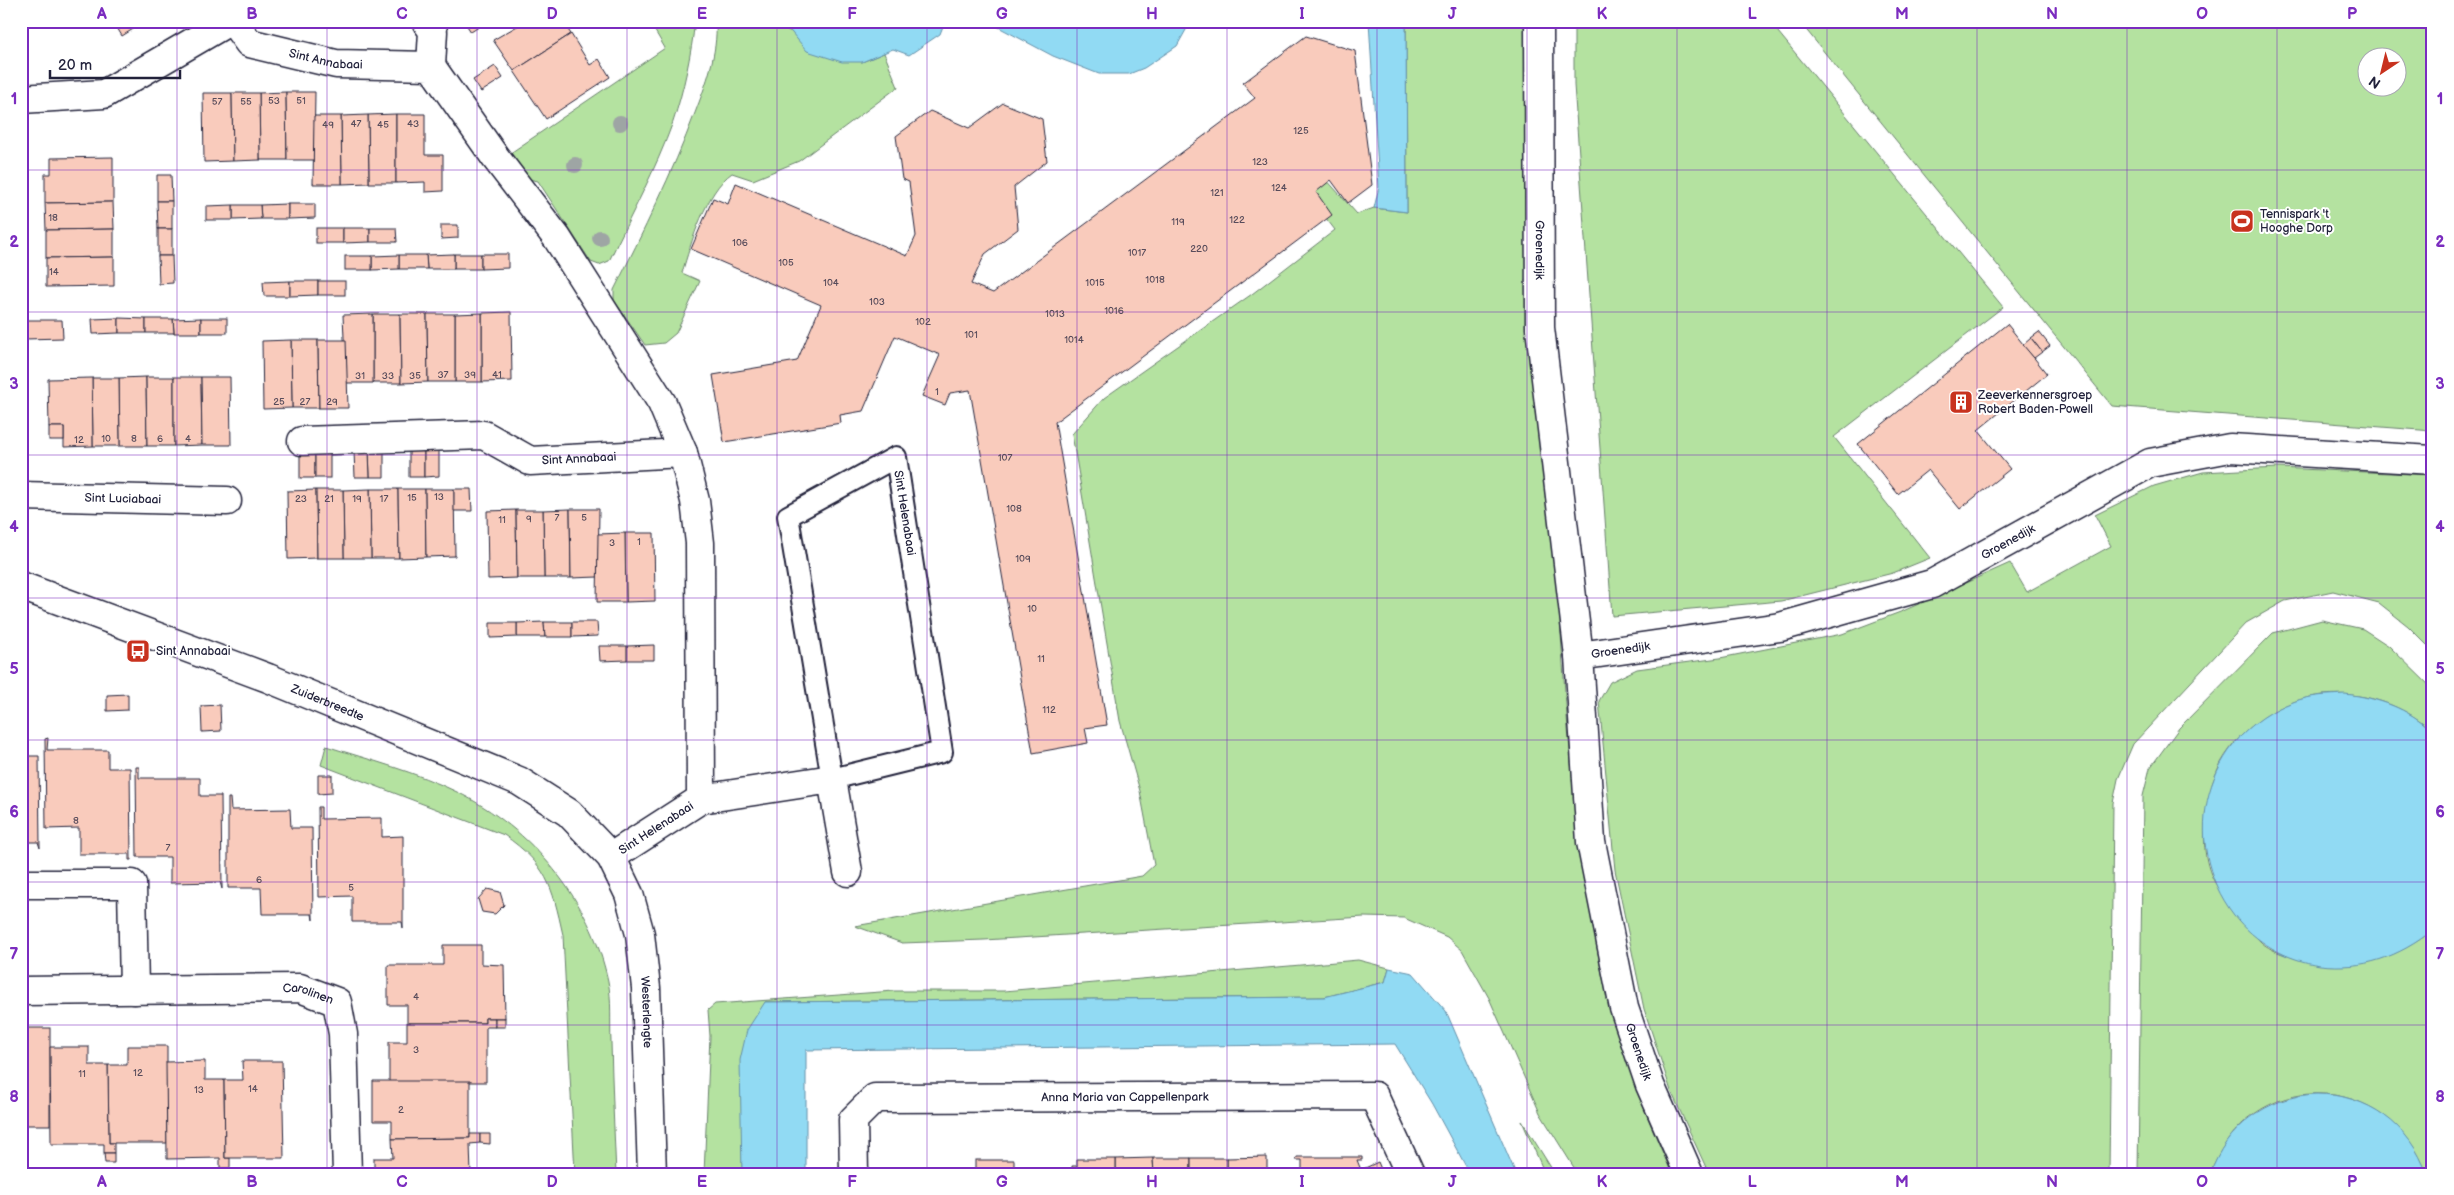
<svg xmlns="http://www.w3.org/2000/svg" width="2454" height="1195" viewBox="0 0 2454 1195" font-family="'Balsamiq Sans',sans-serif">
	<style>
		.green { fill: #b4e2a0; stroke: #6b826e; fill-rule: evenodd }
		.water { fill: #91daf3; stroke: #6590a9 }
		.building { fill: #f9cbbc; stroke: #22223b }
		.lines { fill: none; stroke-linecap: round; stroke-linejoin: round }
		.lane-casing { stroke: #22223b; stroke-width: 24 }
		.street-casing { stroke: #22223b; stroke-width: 31 }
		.lane { stroke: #fff; stroke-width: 20 }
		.street { stroke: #fff; stroke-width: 28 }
		.tree { fill: #9ea5a4 }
		.grid { fill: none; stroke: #7b2cbf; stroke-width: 1; stroke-opacity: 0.55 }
		.labels { text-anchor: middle; stroke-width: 4; stroke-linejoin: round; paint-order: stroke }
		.number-label { font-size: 10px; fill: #584c5b }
		.street-label { font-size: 12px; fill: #22223b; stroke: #fff }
		.poi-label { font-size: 12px; fill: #22223b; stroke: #fff; text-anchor: start }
		.neatline { fill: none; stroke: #7b2cbf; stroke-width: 2 }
		.grid-label { font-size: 16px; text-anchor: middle; font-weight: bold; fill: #7b2cbf }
	</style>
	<rect width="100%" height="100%" fill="#fff"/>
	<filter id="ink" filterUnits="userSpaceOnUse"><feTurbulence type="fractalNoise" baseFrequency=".02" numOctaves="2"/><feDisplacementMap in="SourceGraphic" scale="10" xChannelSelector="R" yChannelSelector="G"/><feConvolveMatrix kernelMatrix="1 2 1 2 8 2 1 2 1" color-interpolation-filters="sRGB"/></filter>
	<g filter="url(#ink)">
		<g class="green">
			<path d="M649 21H695C691 55 684 89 673 122 656 169 631 215 609 261L599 265 591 262 538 181 519 177 506 156 665 48Z"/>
			<path d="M716 21H782L787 30 862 62 884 53 898 87 799 161 753 180 732 173C706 191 691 243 682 273L700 281 676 333 664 343 645 345 614 300V290C643 232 672 174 695 113 706 84 718 54 716 21Z"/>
			<path d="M1406 21H1535C1535 170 1545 318 1552 467 1561 643 1568 819 1606 992 1621 1054 1646 1115 1672 1174H1578L1540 1113 1489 998 1462 950 1447 937 1404 918 1364 917 984 940 902 943 855 926 1142 876 1154 865 1140 791 1120 721 1072 434 1104 398 1252 294 1335 230 1305 191 1325 178 1357 214 1374 208 1407 212Z"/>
			<path d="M1574 21H1769L2003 307 1834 437 1930 558 1893 573 1781 601 1612 616 1574 85Z"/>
			<path d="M1799 21H2433V431L2112 406ZM2366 58H2396V88H2366Z"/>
			<path d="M2277 468 2433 475V651L2408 626 2379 603 2333 591 2285 601 2246 623 2133 744 2118 779 2113 803 2109 1174H1709L1671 1091 1644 1009 1615 870 1599 701 1610 682 1637 669 1720 658 1842 634 1903 611 2010 563 2027 592 2111 546 2095 515 2154 486 2203 472Z"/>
			<path d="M2322 620 2363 629 2389 646 2433 689V731C2399 701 2351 687 2306 698 2268 708 2229 738 2215 776 2211 785 2210 796 2208 805 2203 830 2202 856 2213 879 2218 890 2229 900 2236 909 2244 920 2252 934 2261 942 2270 950 2284 955 2295 958 2346 974 2392 962 2433 930V1174H2427C2387 1068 2249 1066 2210 1174H2138L2143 796 2150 768 2179 728 2273 633Z"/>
			<path d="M326 746C370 760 416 772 457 792 531 828 591 900 608 981 612 1000 610 1022 611 1042 612 1086 614 1130 616 1174H575L563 935C552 885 547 865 504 835L321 765Z"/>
			<path d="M1358 960 1389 968 1385 982 1324 997 765 1002 743 1131 742 1174H704L710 1036 708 1010 715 1004 894 991H1004Z"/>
			<path d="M1522 1121 1555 1174H1545Z"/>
		</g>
		<g class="water">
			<path d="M782 21H945L940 34 909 55 893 49 862 62H842L807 51Z"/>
			<path d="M987 21H1191L1177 46 1144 68 1129 74H1099L1053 56Z"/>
			<path d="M1369 21H1406L1407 212 1374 208 1379 187Z"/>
			<path d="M2345 694C2379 698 2407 708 2433 731V930C2399 957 2363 970 2320 965 2286 960 2255 942 2234 915 2177 841 2205 735 2293 702 2310 695 2328 695 2345 694Z"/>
			<path d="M1389 968 1413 973 1446 1011 1516 1174H1470L1432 1104 1395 1044 806 1050V1174H742L740 1060 747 1030 765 1002 1324 997 1385 982Z"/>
			<path d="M2316 1094C2368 1094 2410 1125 2427 1174H2210C2225 1128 2268 1096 2316 1094Z"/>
		</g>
		<g class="building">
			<path d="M113 21H146L122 36Z"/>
			<path d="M464 21H488L471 32Z"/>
			<path d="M526 21H562L571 34 514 71 493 40Z"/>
			<path d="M571 34 590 65 599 59 610 77 546 119 514 71Z"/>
			<path d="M1306 36 1355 51 1372 185 1348 203 1331 180 1316 192 1332 215 1055 422 1107 725 1085 728 1088 743 1033 753 970 390 950 393 945 405 922 396 940 355 895 336 863 411 840 415 841 423 724 442 713 375 797 361 821 305 691 249 713 198 728 204 736 183 907 256 916 236 909 182 902 179 896 136 930 111 969 128 1003 103 1042 119 1047 161 1014 187 1018 229 985 254 971 284 993 293 1255 98 1243 83Z"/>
			<path d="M495 66 503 78 481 92 473 80Z"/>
			<path d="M286 92 287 160H260L259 93Z"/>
			<path d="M286 92H315L314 160H287Z"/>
			<path d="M203 93H232L233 161 204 162Z"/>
			<path d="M232 93H259L260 160 233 161Z"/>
			<path d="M396 114V183H369L368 115Z"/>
			<path d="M396 114H425V155H443V191L425 192V182L396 183Z"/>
			<path d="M368 115 369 183 342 184 341 116Z"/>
			<path d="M314 116H341L342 184H313Z"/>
			<path d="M113 157V202L45 203V174H51V158Z"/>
			<path d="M157 175H171L172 201H157Z"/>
			<path d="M157 201H172V229H158Z"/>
			<path d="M113 202 114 229 46 230 45 203Z"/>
			<path d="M288 204V219H261L260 205Z"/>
			<path d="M288 204H315V218L288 219Z"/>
			<path d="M233 205H260L261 219 233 220Z"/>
			<path d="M233 205V220H206V206Z"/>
			<path d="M441 225H458V238L441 239Z"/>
			<rect x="316" y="228" width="27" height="15"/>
			<path d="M343 228H370V242L343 243Z"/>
			<path d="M370 228H396L397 242H370Z"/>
			<path d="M114 229V257L46 258V230Z"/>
			<rect x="158" y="229" width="14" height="27"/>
			<rect x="454" y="254" width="27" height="15"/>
			<path d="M454 254V269H427L426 255Z"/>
			<path d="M481 254H508V268L481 269Z"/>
			<path d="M399 255H426L427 269H399Z"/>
			<path d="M399 255V269L372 270V256Z"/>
			<path d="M158 256H172L173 283 159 284Z"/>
			<rect x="345" y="256" width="27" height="14"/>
			<path d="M114 257V286L46 287V258Z"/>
			<path d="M290 281V296H264L263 282Z"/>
			<path d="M290 281H318V295L290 296Z"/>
			<rect x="318" y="281" width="27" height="14"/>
			<path d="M511 312 512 381 482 382V313Z"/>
			<path d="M482 313V382H455V314Z"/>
			<path d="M373 314H400L401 383H373Z"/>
			<path d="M373 314V383H346L343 315Z"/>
			<path d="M400 314H427L428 382 401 383Z"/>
			<path d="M427 314H455V382H428Z"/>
			<path d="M119 318V333L93 334 92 319Z"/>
			<path d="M119 318 146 319V333H119Z"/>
			<path d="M201 318V333H174L173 319Z"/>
			<rect x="201" y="318" width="26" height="15"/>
			<path d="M146 319H173L174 333H146Z"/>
			<path d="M25 320H62L63 338 25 339Z"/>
			<path d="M2007 324 2047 374 1978 430 2010 469 1960 509 1928 470 1898 494 1858 444Z"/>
			<path d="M2039 332 2050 346 2042 352 2031 338Z"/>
			<path d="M2031 338 2042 352 2034 358 2023 345Z"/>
			<path d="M291 340H318L319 408H292Z"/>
			<path d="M291 340 292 408 263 409 262 341Z"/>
			<path d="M318 340H346L348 408H319Z"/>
			<path d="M146 377 147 446H120L119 378Z"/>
			<path d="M146 377H174V446H147Z"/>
			<path d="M174 377H201L202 445 174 446Z"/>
			<path d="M201 377H230L231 445H202Z"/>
			<path d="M92 378H119L120 446H93Z"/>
			<path d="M92 378 93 446 64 447V427H49L48 379Z"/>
			<rect x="49" y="427" width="15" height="13"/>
			<path d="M384 450V477H370L369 451Z"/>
			<rect x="409" y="450" width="15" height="27"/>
			<path d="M424 450H439V476L424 477Z"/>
			<rect x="300" y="451" width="15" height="27"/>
			<rect x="315" y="451" width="15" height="27"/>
			<path d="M354 451H369L370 477H355Z"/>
			<path d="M370 489H398L399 558H371Z"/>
			<path d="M370 489 371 558H344L343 490Z"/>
			<path d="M398 489H425L426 557 399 558Z"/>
			<path d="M425 489H454L455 556 426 557Z"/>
			<path d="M454 489H471L472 511H454Z"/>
			<path d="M316 490 317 558 288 559 287 491Z"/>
			<path d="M316 490H343L344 558H317Z"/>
			<path d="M570 509 571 578H544L543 510Z"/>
			<path d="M570 509H599L598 577 571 578Z"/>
			<path d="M516 510 517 578 488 579 487 511Z"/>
			<path d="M516 510H543L544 578H517Z"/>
			<path d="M625 533H654L655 601 626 602Z"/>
			<path d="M625 533 626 602H597L598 534Z"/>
			<path d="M544 622 545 637H517V623Z"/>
			<path d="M544 622H572V637H545Z"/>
			<path d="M572 622H597L598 636 572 637Z"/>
			<path d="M490 623H517V637L490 638Z"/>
			<path d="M654 645V660H627V646Z"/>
			<path d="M599 646H627V660L600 661Z"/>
			<path d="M128 694V710L107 711V695Z"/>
			<path d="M220 705 221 731 202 732 201 706Z"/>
			<path d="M48 738 47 750H108V768H130L131 860H129V854H79V828L46 829 45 739Z"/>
			<path d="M21 756H39L40 848 38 842H21Z"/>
			<path d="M136 767H139V778H200V796H221L222 889 220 882 170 883V857H137Z"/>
			<path d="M318 775H332V793L318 794Z"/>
			<path d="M228 798H230L231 810 290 809 291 828H312L313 920 312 914H262L261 888H228Z"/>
			<path d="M318 807H321V819L382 818V837L403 836V928L402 922H352V896L319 897Z"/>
			<path d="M487 889 500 892 504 905 495 914 482 912 478 899Z"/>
			<path d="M443 945H481V964L504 965 505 1018H485V1023H407V1005H388V965H443Z"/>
			<path d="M485 1018H495V1027H486V1082H389V1042H407V1023H485Z"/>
			<rect x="495" y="1018" width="10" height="9"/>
			<rect x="21" y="1028" width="29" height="97"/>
			<path d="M127 1046H167V1143H109L108 1065H127Z"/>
			<path d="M50 1047H89V1065H108L109 1143H114V1153H104V1144H51Z"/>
			<path d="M205 1061V1080H224L225 1158H230V1168H220V1158L167 1159 166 1062Z"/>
			<path d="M242 1061H282L284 1158H225L224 1080H243Z"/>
			<path d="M373 1081H470V1138L392 1139V1121H373Z"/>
			<path d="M470 1134H480V1143L470 1144 471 1174H374V1158H393L392 1139 470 1138Z"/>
			<path d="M480 1134H490V1144L480 1143Z"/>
			<path d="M104 1153H114V1163H105Z"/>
			<path d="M1267 1157V1174H1227V1158Z"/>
			<path d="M1297 1157H1362V1160H1357L1361 1170 1378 1162 1383 1174H1302V1160H1296Z"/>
			<path d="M1153 1158 1154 1174H1116V1159Z"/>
			<path d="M1153 1158H1191V1174H1154Z"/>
			<rect x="1191" y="1158" width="36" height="16"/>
			<path d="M1077 1159H1116V1174H1072V1166H1077Z"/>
			<rect x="975" y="1160" width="39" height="14"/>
		</g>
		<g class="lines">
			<g class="lane-casing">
				<path id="lane" d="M896 457 942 752 832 779 788 516Z"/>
			</g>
			<g class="street-casing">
				<g id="street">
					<path id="s1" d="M233 21 249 43 336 64 431 66 495 157 557 238 662 403 683 453 695 501 700 543 701 799 611 857"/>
					<path d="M426 21 433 31 431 66"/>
					<path id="s2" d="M1539 21 1540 328 1579 656 1591 842 1624 1008 1650 1085 1689 1174"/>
					<path d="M21 99 104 94 229 21"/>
					<path id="s3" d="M302 441 484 435 530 461 683 453"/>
					<path id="s4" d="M21 496 227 501"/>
					<path id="s5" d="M21 586 268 678 519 781 569 813 611 857 629 894 640 934 646 988 652 1174"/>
					<path id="s6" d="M1579 656 1780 627 1932 584 2150 463 2230 448 2433 460"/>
					<path d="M701 799 832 779 848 872"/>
					<path d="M21 884H132L134 990"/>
					<path id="s7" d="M21 991 300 988 337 1002 343 1034 347 1174"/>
					<path id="s8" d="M854 1174 853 1120 875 1098 1374 1096 1410 1174"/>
				</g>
			</g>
			<use href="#lane" class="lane"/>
			<use href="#street" class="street"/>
		</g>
		<g class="tree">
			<circle cx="620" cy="123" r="8"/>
			<circle cx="575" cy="165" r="8"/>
			<circle cx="600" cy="238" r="8"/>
		</g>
	</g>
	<path class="grid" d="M177 21V1174M327 21V1174M477 21V1174M627 21V1174M777 21V1174M927 21V1174M1077 21V1174M1227 21V1174M1377 21V1174M1527 21V1174M1677 21V1174M1827 21V1174M1977 21V1174M2127 21V1174M2277 21V1174M21 170H2433M21 312H2433M21 455H2433M21 598H2433M21 740H2433M21 882H2433M21 1025H2433"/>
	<defs>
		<g id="stadium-square" transform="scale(1.25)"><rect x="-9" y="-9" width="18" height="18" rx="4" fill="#c8321e" stroke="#fff"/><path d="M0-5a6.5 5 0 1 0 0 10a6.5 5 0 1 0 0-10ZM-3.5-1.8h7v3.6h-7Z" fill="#fff"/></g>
		<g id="building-square" transform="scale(1.25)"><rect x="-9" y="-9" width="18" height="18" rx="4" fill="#c8321e" stroke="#fff"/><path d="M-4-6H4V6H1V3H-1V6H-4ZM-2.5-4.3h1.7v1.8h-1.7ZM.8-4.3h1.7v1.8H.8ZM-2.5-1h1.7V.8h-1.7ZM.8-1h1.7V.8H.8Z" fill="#fff"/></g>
		<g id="bus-square" transform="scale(1.25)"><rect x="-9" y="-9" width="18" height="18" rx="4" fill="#c8321e" stroke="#fff"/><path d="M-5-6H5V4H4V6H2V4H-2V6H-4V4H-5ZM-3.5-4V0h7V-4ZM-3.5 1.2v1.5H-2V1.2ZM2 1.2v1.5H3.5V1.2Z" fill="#fff"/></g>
	</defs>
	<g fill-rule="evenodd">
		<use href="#stadium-square" x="2242" y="221"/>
		<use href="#building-square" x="1961" y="402"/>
		<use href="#bus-square" x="138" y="651"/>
	</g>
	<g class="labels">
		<g class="number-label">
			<text x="274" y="104">53</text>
			<text x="301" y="104">51</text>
			<text x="217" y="105">57</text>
			<text x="246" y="105">55</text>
			<text x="356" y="127">47</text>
			<text x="413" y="127">43</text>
			<text x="328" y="128">49</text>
			<text x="383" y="128">45</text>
			<text x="1301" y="134">125</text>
			<text x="1260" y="165">123</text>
			<text x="1279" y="191">124</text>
			<text x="1217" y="196">121</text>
			<text x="53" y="221">18</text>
			<text x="1237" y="223">122</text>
			<text x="1178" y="225">119</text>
			<text x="740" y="246">106</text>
			<text x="1199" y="252">220</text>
			<text x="1137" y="256">1017</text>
			<text x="786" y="266">105</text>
			<text x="54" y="275">14</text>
			<text x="1155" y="283">1018</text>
			<text x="831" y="286">104</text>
			<text x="1095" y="286">1015</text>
			<text x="877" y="305">103</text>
			<text x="1114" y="314">1016</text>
			<text x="1055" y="317">1013</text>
			<text x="923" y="325">102</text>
			<text x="971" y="338">101</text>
			<text x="1074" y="343">1014</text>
			<text x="443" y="378">37</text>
			<text x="470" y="378">39</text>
			<text x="497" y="378">41</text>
			<text x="360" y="379">31</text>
			<text x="388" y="379">33</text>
			<text x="415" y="379">35</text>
			<text x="937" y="395">1</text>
			<text x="279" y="405">25</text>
			<text x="305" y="405">27</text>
			<text x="332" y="405">29</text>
			<text x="106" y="442">10</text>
			<text x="134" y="442">8</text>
			<text x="160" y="442">6</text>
			<text x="188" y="442">4</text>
			<text x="79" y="443">12</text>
			<text x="1005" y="461">107</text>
			<text x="439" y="500">13</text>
			<text x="412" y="501">15</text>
			<text x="301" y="502">23</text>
			<text x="329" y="502">21</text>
			<text x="357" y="502">19</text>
			<text x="384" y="502">17</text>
			<text x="1014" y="512">108</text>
			<text x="557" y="521">7</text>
			<text x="584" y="521">5</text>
			<text x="529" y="522">9</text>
			<text x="502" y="523">11</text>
			<text x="639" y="545">1</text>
			<text x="612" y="546">3</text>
			<text x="1023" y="562">109</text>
			<text x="1032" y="612">10</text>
			<text x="1041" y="662">11</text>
			<text x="1049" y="713">112</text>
			<text x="76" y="824">8</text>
			<text x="168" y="851">7</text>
			<text x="259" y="883">6</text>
			<text x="351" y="891">5</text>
			<text x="416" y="1000">4</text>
			<text x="416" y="1053">3</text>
			<text x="138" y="1076">12</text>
			<text x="82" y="1077">11</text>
			<text x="253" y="1092">14</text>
			<text x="199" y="1093">13</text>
			<text x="401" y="1113">2</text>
		</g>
		<g class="street-label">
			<text dy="4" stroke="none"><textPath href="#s1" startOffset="106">Sint Annabaai</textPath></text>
			<text dy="4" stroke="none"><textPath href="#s2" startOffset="229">Groenedijk</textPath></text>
			<text dy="4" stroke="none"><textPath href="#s3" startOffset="284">Sint Annabaai</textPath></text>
			<text dy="4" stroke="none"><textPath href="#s4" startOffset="102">Sint Luciabaai</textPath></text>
			<text transform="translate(905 513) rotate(81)" y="4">Sint Helenabaai</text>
			<text dy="4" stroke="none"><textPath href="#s6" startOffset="448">Groenedijk</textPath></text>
			<text dy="4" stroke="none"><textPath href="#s6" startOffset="42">Groenedijk</textPath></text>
			<text dy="4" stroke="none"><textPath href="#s5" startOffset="328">Zuiderbreedte</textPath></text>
			<text transform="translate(656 828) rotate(-33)" y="4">Sint Helenabaai</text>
			<text dy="4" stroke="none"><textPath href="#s7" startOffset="288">Carolinen</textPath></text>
			<text dy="4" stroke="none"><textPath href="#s5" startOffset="816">Westerlengte</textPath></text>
			<text dy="4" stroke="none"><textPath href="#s2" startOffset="1039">Groenedijk</textPath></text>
			<text dy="4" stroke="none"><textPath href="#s8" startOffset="335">Anna Maria van Cappellenpark</textPath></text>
		</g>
		<g class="poi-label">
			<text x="2260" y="218">Tennispark 't<tspan x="2260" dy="14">Hooghe Dorp</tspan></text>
			<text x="1978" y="399">Zeeverkennersgroep<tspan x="1978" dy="14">Robert Baden-Powell</tspan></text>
			<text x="156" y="655">Sint Annabaai</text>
		</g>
	</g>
	<rect width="2454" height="1195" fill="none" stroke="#fff" stroke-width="55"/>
	<g transform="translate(2382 72) rotate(215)"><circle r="24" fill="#ffffff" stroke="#a7a7b1"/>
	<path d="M0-4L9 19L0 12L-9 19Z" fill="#c8321e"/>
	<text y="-8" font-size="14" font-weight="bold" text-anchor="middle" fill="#22223b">N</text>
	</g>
	<path d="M50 70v8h130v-8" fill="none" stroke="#22223b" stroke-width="2.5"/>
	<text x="58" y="70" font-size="15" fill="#22223b" stroke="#ffffff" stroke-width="4" paint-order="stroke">20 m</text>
	<rect x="28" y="28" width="2398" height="1140" class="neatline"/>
	<g class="grid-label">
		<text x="102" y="19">A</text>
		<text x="252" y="19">B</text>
		<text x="402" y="19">C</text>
		<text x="552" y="19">D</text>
		<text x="702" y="19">E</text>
		<text x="852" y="19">F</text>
		<text x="1002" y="19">G</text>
		<text x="1152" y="19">H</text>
		<text x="1302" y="19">I</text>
		<text x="1452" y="19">J</text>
		<text x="1602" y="19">K</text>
		<text x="1752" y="19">L</text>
		<text x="1902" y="19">M</text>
		<text x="2052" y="19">N</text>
		<text x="2202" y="19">O</text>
		<text x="2352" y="19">P</text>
		<text x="14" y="104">1</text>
		<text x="2440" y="104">1</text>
		<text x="14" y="247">2</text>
		<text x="2440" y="247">2</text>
		<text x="14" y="389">3</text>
		<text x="2440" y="389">3</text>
		<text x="14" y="532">4</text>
		<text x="2440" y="532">4</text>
		<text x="14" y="674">5</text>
		<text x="2440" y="674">5</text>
		<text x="14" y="817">6</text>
		<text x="2440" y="817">6</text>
		<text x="14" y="959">7</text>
		<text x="2440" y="959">7</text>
		<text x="14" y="1102">8</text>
		<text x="2440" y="1102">8</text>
		<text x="102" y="1187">A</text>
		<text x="252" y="1187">B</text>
		<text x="402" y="1187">C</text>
		<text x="552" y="1187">D</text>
		<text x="702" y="1187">E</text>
		<text x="852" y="1187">F</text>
		<text x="1002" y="1187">G</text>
		<text x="1152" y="1187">H</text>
		<text x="1302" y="1187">I</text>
		<text x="1452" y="1187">J</text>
		<text x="1602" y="1187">K</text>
		<text x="1752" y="1187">L</text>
		<text x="1902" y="1187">M</text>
		<text x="2052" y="1187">N</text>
		<text x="2202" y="1187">O</text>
		<text x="2352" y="1187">P</text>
	</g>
</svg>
